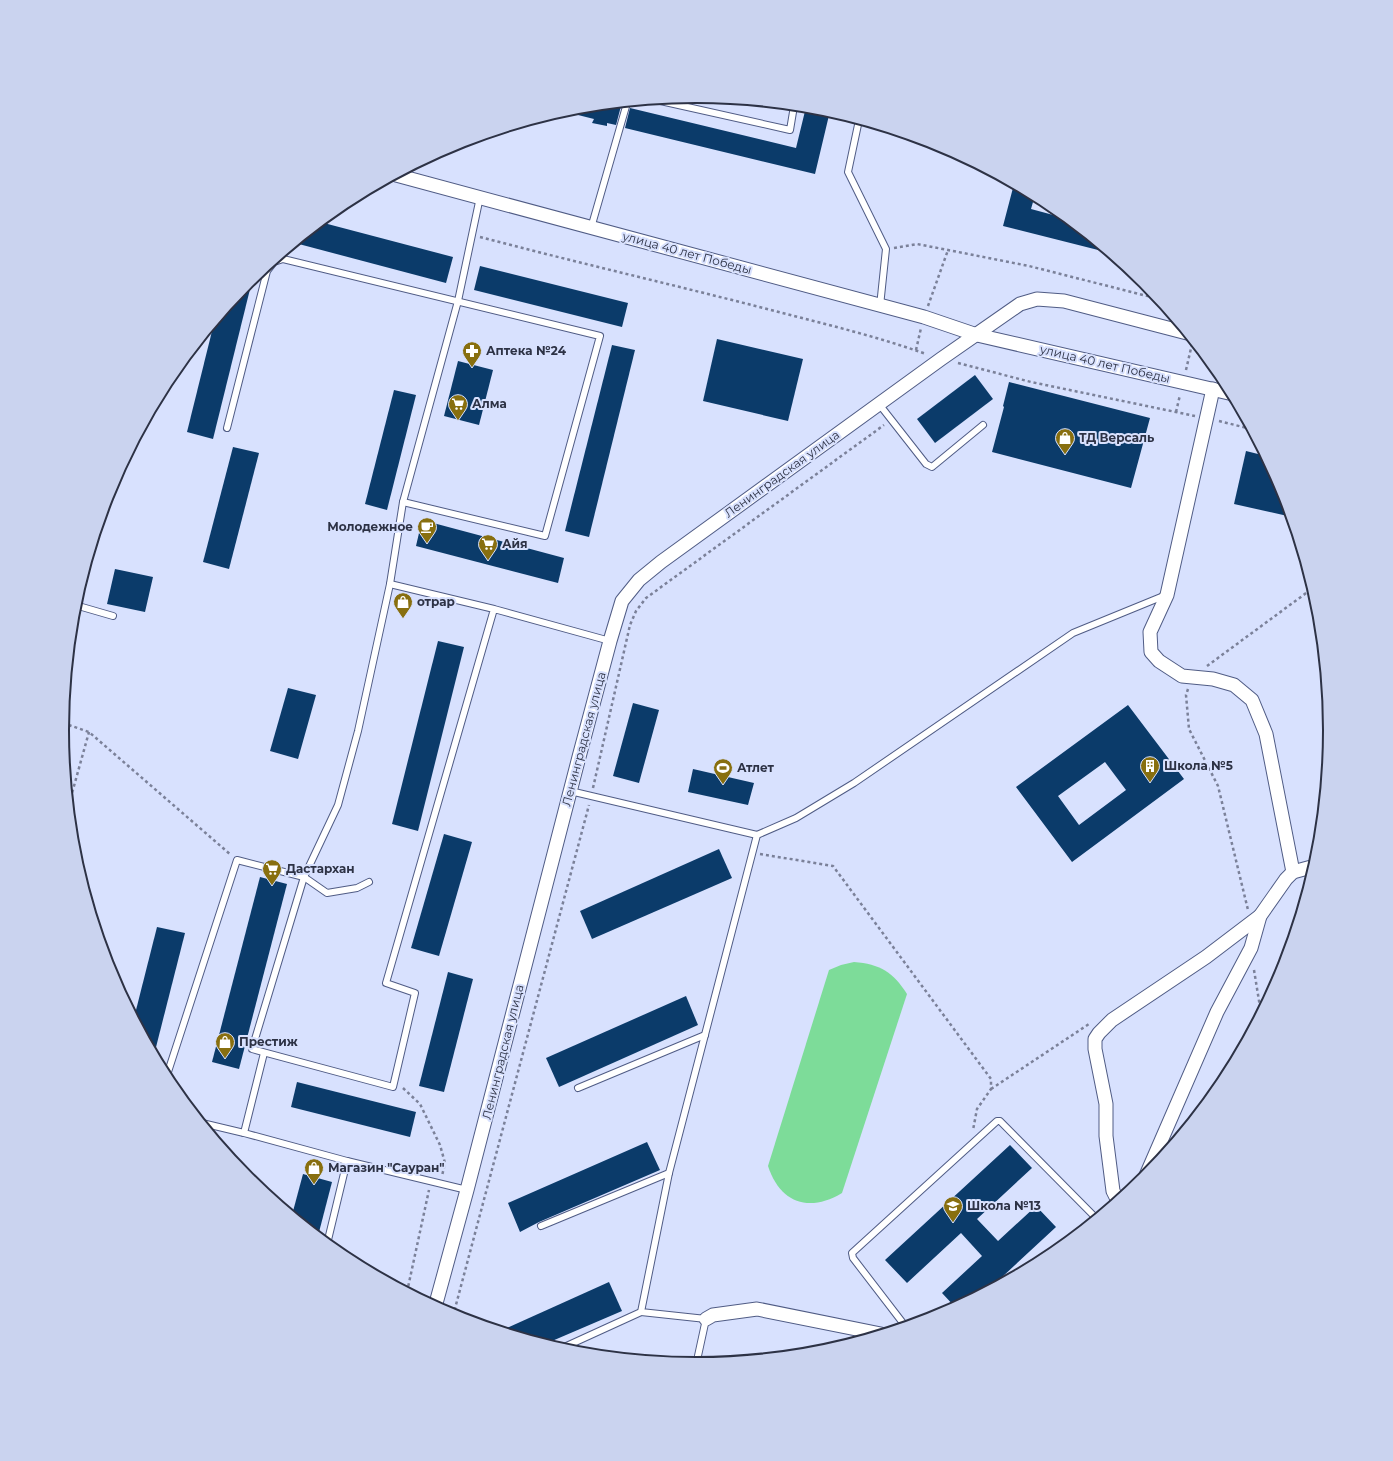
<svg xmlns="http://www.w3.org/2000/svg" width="1393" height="1461" viewBox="0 0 1393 1461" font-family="Montserrat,sans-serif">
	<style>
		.green { fill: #7ddc99 }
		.building { fill: #0b3b6a; fill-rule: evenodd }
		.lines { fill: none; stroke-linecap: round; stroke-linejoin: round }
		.service-casing { stroke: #505c85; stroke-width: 8 }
		.minor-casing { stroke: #505c85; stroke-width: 15 }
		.path { stroke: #7b8199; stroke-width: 2.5; stroke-dasharray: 3 3; stroke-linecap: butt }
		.service { stroke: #fff; stroke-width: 6 }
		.minor { stroke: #fff; stroke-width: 13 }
		.labels { text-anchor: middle; stroke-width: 4; stroke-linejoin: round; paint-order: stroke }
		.street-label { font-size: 12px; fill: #2d3245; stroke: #d8e1fe }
		.poi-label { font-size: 12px; font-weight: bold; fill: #2d3245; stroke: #d8e1fe; text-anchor: start }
		.rim { fill: none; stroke: #2d3245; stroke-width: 2 }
	</style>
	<rect width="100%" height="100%" fill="#d8e1fe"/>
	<path class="green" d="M854 962C880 964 893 972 907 994L842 1193C809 1213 780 1203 768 1166L829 970 841 965Z"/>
	<g class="building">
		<path d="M614 104 621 106 616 125 607 123V126L592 123 594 119 562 111 573 108Z"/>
		<path d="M806 107 821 108 830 111 815 174 625 128 630 108 796 148Z"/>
		<path d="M1014 184 1035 195 1031 209 1068 219 1110 253 1003 226Z"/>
		<path d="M320 222 453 257 446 283 295 243Z"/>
		<path d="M480 266 628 303 622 327 474 290Z"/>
		<path d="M253 277 213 439 187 432 214 323 248 282Z"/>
		<path d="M717 339 803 359 788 421 703 401Z"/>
		<path d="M612 345 635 350 589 537 565 531Z"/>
		<path d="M458 361 493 370 479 425 444 416Z"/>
		<path d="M975 375 993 399 935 443 917 419Z"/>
		<path d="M1009 382 1150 418 1131 488 992 452 1004 407 1003 406Z"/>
		<path d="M394 390 416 395 387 510 365 504Z"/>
		<path d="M233 447 259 453 229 569 203 562Z"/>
		<path d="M1246 451 1266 456 1283 488 1292 517 1234 504Z"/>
		<path d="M422 520 564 558 558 583 416 546Z"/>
		<path d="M115 569 153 577 145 612 107 604Z"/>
		<path d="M438 641 464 647 418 831 392 824Z"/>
		<path d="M288 688 316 695 298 759 270 751Z"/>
		<path d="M633 703 659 710 639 783 613 776Z"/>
		<path d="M1128 705 1184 779 1072 862 1016 787ZM1105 762 1126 790 1079 825 1058 796Z"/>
		<path d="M693 769 754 783 748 805 688 792Z"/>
		<path d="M444 834 472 842 439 956 411 948Z"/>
		<path d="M719 849 732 878 592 939 580 911Z"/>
		<path d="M260 877 287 884 239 1069 212 1062Z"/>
		<path d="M157 927 185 933 154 1055 134 1018Z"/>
		<path d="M448 972 473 979 444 1092 419 1086Z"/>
		<path d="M686 996 698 1025 559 1087 546 1058Z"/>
		<path d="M297 1082 416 1112 410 1137 291 1107Z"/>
		<path d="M647 1142 660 1170 539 1222 520 1232 508 1203Z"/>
		<path d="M1010 1145 1032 1168 977 1219 998 1241 1036 1206 1056 1227 987 1291 956 1308 942 1293 982 1256 961 1233 907 1283 885 1260Z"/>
		<path d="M303 1174 332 1182 318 1236 292 1215Z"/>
		<path d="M609 1282 622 1311 545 1344 500 1331Z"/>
	</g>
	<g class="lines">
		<g class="service-casing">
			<g id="service">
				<path d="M656 100 790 130 794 106"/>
				<path d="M859 120 848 172 886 249 880 306"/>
				<path d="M1040 198 1041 199"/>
				<path d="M591 228 627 103"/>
				<path d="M879 404 926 464 932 467 983 425"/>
				<path d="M227 428 267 271 274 262 283 259 600 336 545 536 403 502"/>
				<path d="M390 584 403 502 458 301 480 197"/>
				<path d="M75 605 113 616"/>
				<path d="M494 609 390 584 358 731 338 805 304 877 252 1049 393 1087 415 993 386 983 494 609 610 641"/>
				<path d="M570 791 757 835"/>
				<path d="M89 903 92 912"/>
				<path d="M264 1053 244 1133 347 1161 467 1190"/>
				<path d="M166 1078 237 860 304 877 327 893 357 888 369 882"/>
				<path d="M578 1088 705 1035"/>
				<path d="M202 1123 244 1133"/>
				<path d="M541 1226 669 1173"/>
				<path d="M327 1244 347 1161"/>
				<path d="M906 1327 853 1258 852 1253 997 1121H1000L1097 1219"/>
				<path d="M560 1349 641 1312"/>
				<path d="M696 1365 706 1319 641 1312 669 1173 757 835 796 818 854 783 1073 633 1166 595"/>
			</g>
		</g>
		<g class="minor-casing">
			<g id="minor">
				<path d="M396 175 924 317 977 335 1233 394"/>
				<path d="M1213 389 1167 595 1150 632 1151 652 1159 661 1182 676 1213 679 1234 685 1252 700 1266 734 1293 872"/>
				<path d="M1144 1180 1217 1012 1251 948 1260 916 1286 879 1293 872 1315 866"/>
				<path d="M1118 1201 1113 1191 1106 1136V1104L1095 1049V1039L1099 1033 1112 1020 1206 957 1260 916"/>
				<path d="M435 1307 467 1190 579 757 610 641 622 601 639 580 661 562 941 359 1020 304 1037 299 1064 301 1187 333"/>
				<path d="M706 1319 713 1315 757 1309 881 1334"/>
			</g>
		</g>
		<g class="path">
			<path d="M480 237C586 265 692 289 798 317 841 328 884 339 926 354"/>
			<path d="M894 248 917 244 948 250 1029 266 1159 299"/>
			<path d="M928 306 948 250"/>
			<path d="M916 350 921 328"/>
			<path d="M958 363 1031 382 1195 416"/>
			<path d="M1186 370 1192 344"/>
			<path d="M1176 412 1180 395"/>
			<path d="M1219 421 1251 429"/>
			<path d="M1207 666 1313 588"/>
			<path d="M1188 689 1186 695 1189 729 1218 786 1248 910"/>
			<path d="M63 723 89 732 231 855"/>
			<path d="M593 788 630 625 636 611 646 598 884 425"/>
			<path d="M69 804 89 732"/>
			<path d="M760 854 833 866 991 1079V1089L977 1109 973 1130"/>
			<path d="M1254 970 1261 1013"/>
			<path d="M403 1088 420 1104 440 1145 445 1163 442 1176"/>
			<path d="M991 1089 1089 1024"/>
			<path d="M407 1292 429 1190"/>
			<path d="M453 1316 589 805"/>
		</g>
		<use href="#service" class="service"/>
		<use href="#minor" class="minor"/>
	</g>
	<defs>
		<g id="pharmacy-pin" transform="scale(1)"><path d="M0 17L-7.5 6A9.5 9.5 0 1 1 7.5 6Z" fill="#886f0f" stroke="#d8e1fe"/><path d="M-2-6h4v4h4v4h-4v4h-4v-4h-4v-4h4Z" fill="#fff"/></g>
		<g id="supermarket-pin" transform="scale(1)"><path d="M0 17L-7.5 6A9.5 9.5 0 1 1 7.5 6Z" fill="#886f0f" stroke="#d8e1fe"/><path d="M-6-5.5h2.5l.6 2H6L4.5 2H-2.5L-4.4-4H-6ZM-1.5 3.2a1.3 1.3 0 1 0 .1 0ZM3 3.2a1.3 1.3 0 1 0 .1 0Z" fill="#fff"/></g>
		<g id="shop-pin" transform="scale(1)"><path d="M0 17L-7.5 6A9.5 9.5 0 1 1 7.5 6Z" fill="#886f0f" stroke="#d8e1fe"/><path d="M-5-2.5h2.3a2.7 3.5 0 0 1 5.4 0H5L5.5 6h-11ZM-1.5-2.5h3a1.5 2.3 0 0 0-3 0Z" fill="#fff"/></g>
		<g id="cafe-pin" transform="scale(1)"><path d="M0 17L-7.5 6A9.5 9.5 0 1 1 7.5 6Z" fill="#886f0f" stroke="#d8e1fe"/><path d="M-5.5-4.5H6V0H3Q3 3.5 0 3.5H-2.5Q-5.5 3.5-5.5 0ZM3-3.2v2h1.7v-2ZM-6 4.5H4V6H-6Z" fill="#fff"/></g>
		<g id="building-pin" transform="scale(1)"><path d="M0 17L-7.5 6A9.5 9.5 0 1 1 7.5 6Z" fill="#886f0f" stroke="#d8e1fe"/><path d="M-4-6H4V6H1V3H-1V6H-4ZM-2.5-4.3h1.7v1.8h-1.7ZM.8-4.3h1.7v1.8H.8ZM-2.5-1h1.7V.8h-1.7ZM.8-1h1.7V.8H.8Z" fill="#fff"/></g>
		<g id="stadium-pin" transform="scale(1)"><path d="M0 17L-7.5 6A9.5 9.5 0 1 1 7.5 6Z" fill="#886f0f" stroke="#d8e1fe"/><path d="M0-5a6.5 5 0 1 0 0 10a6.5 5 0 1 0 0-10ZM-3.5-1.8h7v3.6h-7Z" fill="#fff"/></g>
		<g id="school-pin" transform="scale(1)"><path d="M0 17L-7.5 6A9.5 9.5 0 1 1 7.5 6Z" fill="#886f0f" stroke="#d8e1fe"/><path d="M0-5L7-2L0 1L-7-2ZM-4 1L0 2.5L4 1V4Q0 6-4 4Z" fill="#fff"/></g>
	</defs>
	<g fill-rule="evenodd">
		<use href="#pharmacy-pin" x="472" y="351"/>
		<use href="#supermarket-pin" x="458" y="404"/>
		<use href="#shop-pin" x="1065" y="438"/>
		<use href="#cafe-pin" x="427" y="527"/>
		<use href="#supermarket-pin" x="488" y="544"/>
		<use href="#shop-pin" x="403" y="602"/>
		<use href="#building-pin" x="1150" y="766"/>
		<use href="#stadium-pin" x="723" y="768"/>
		<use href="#supermarket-pin" x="272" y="869"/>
		<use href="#shop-pin" x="225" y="1042"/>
		<use href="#shop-pin" x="314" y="1168"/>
		<use href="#school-pin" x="953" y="1206"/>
	</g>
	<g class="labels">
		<g class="street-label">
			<text transform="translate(687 253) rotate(15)" y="4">улица 40 лет Победы</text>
			<text transform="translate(1105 364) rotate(13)" y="4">улица 40 лет Победы</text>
			<text transform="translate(782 474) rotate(-36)" y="4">Ленинградская улица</text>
			<text transform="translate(584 739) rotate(-75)" y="4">Ленинградская улица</text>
			<text transform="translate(503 1052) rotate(-76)" y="4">Ленинградская улица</text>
		</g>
		<g class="poi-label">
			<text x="486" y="355">Аптека №24</text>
			<text x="472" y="408">Алма</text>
			<text x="1079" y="442">ТД Версаль</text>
			<text x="413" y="531" text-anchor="end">Молодежное</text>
			<text x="502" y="548">Айя</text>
			<text x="417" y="606">отрар</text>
			<text x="1164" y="770">Школа №5</text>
			<text x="737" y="772">Атлет</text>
			<text x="286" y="873">Дастархан</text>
			<text x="239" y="1046">Престиж</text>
			<text x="328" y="1172">Магазин "Сауран"</text>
			<text x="967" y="1210">Школа №13</text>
		</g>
	</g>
	<path d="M0 0H1393V1461H0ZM69 730a627 627 0 1 1 1254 0a627 627 0 1 1-1254 0Z" fill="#cad3ef" fill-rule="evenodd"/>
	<path class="rim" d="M69 730a627 627 0 1 1 1254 0a627 627 0 1 1-1254 0Z"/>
</svg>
